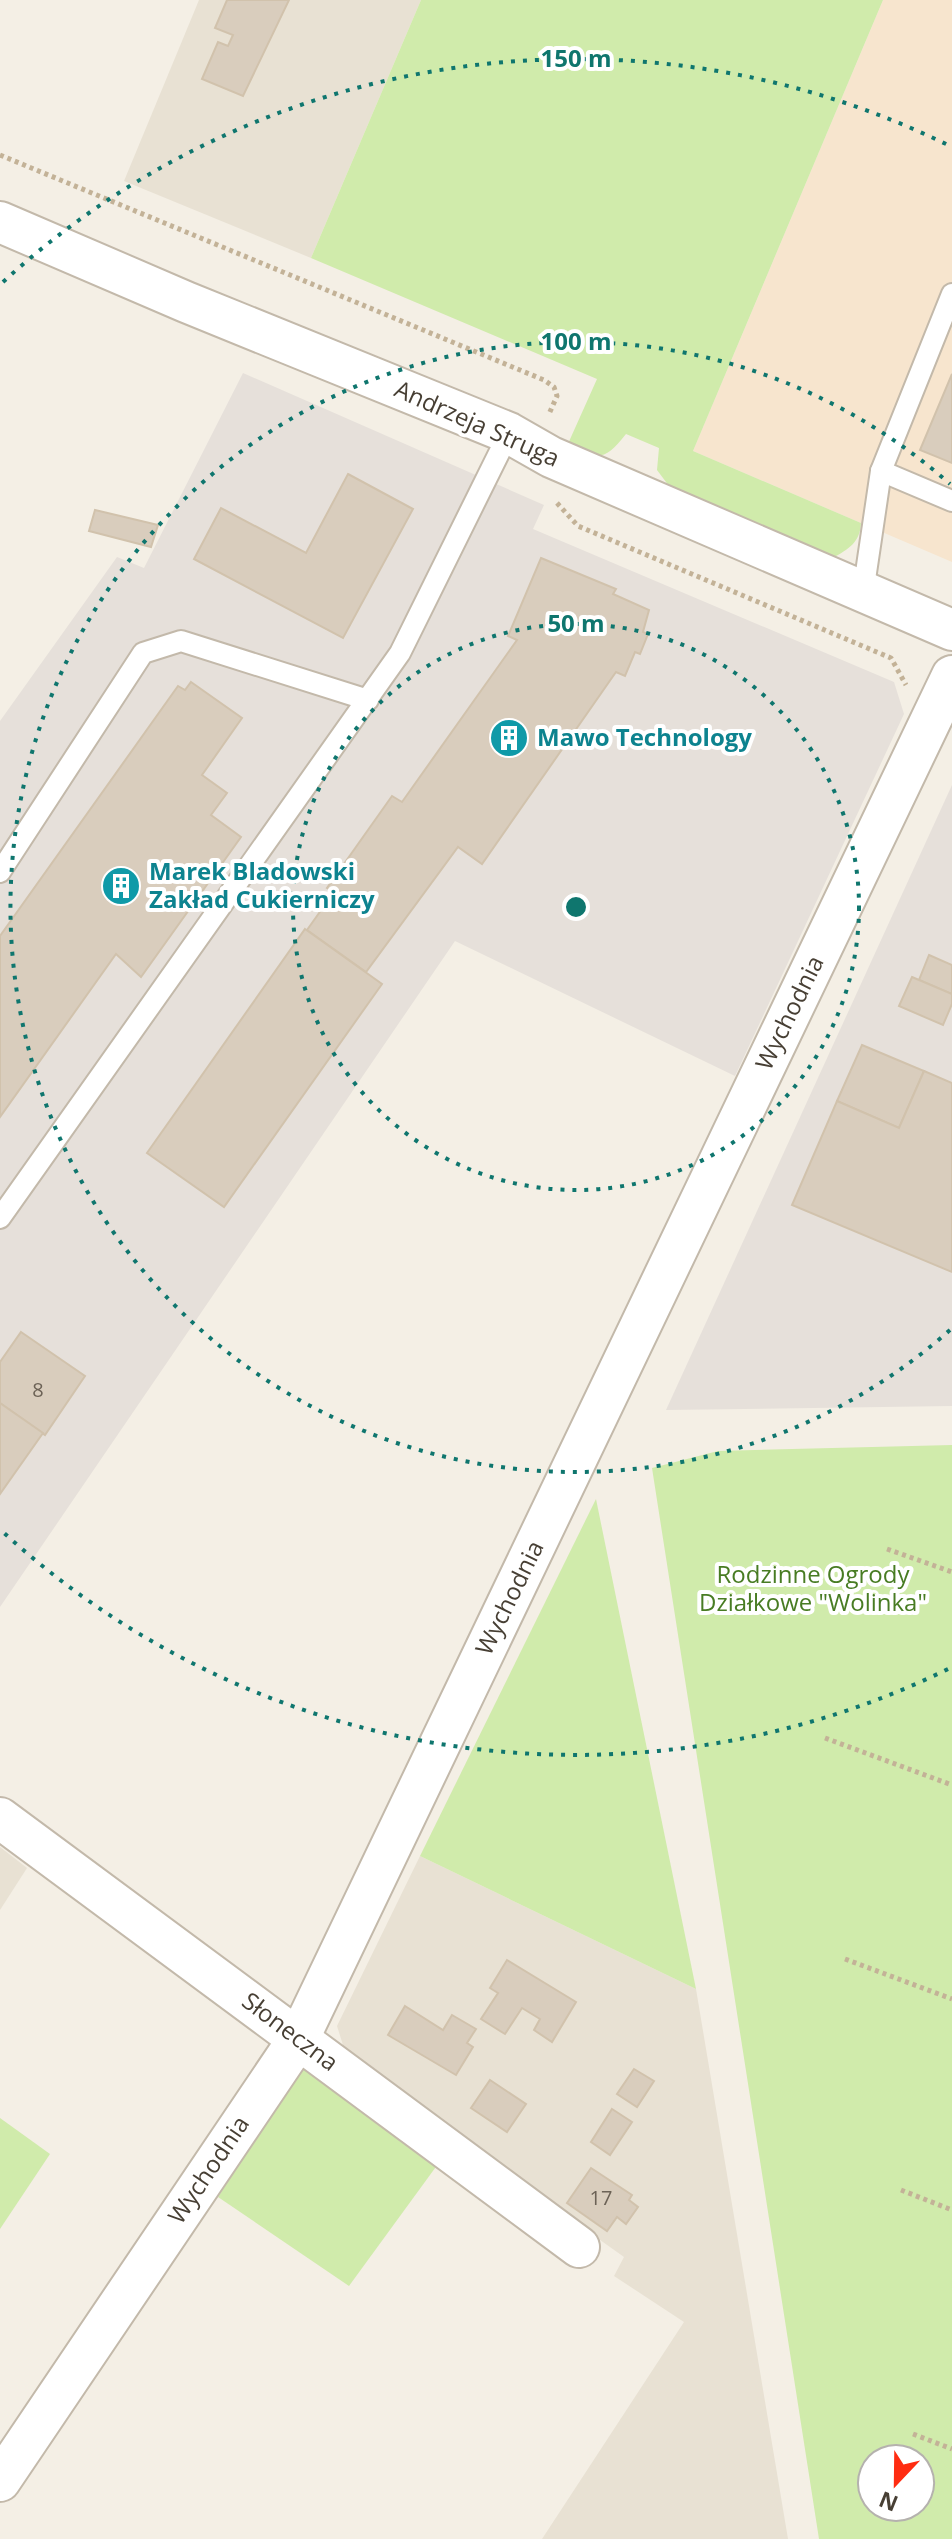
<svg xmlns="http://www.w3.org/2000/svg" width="952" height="2539" viewBox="0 0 952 2539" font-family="'Open Sans',sans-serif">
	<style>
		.residential { fill: #e8e1d3 }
		.commercial { fill: #f7e5ce }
		.industrial { fill: #e6e0da }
		.green { fill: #d0ebab; fill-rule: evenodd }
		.building { fill: #d9cdbd; stroke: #d1c2ac; stroke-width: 2 }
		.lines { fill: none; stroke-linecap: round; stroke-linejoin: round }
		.lane-casing { stroke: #c3b9aa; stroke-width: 24 }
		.street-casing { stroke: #c3b9aa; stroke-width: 44 }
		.path { stroke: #c3b297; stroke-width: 5; stroke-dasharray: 4 4; stroke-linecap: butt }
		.lane { stroke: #fff; stroke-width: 20 }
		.street { stroke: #fff; stroke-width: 40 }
		.ring { fill: none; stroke: #0f766e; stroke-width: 4; stroke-dasharray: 4 8 }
		.labels { text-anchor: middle; stroke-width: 8; stroke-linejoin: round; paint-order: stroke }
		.number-label { font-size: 20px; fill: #6c6256 }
		.street-label { font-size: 24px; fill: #473f34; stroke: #fff }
		.culture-label { font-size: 24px; font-weight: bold; fill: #0d838f; stroke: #fff; text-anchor: start }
		.park-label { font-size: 24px; fill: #487c23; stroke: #fff }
		.centre { fill: #0f766e; stroke: #fff; stroke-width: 4 }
		.ring-label { font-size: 24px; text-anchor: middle; font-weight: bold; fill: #0f766e; stroke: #fff; stroke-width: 8; stroke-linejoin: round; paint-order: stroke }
	</style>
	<rect width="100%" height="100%" fill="#f4efe5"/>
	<g class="residential">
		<path d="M199 0H421L311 258 124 181Z"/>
		<path d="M0 1847 27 1868 0 1910Z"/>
		<path d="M420 1856 696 1989 788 2539H542L684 2322 614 2276 624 2257 348 2061 337 2026Z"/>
	</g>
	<path class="commercial" d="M883 0H952V562L693 451Z"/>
	<g class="industrial">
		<path d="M243 373 544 505 533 529 894 682 904 714 735 1076 455 941 0 1607V721L117 557 144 568Z"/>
		<path d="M952 785V1406L666 1410Z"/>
	</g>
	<g class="green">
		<path d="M421 0H883L693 451 861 523C860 543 848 549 833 558L672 490 657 470 659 448 626 434C605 461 599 460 567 446L597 379 311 258Z"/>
		<path d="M952 1445V2539H819L652 1468 718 1451ZM872 2459H920V2507H872Z"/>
		<path d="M596 1499 696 1989 420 1856Z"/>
		<path d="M303 2065 438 2164 349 2286 218 2197Z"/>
		<path d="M0 2118 50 2154 0 2229Z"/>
	</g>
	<g class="building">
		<path d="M227 0H289L243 96 202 79 218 42 228 46 233 35 215 28Z"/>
		<path d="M952 374V463L920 450Z"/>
		<path d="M348 474 413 509 343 638 194 559 221 508 306 553Z"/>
		<path d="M95 510 158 525 151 547 89 531Z"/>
		<path d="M541 558 616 589 613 594 649 610 643 632 648 634 640 654 635 652 625 676 616 672 482 864 458 847 366 972 307 930 334 892 327 888 392 796 402 802 517 640 508 636Z"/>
		<path d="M191 682 242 718 202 775 227 793 211 815 241 837 141 977 116 954 0 1117V936L178 686 185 690Z"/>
		<path d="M305 929 382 984 224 1207 147 1153Z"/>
		<path d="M929 955 952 965V994L919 980Z"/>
		<path d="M912 977 952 994V1004L943 1025 899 1006Z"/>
		<path d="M862 1045 924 1071 899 1128 837 1101Z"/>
		<path d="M924 1071 952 1083V1272L792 1205 837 1101 899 1128Z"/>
		<path d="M21 1332 85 1376 45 1435 0 1403V1362Z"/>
		<path d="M0 1403 43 1433 0 1494Z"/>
		<path d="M507 1960 576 2002 552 2042 534 2030 540 2019 522 2008 505 2034 481 2019 498 1993 490 1988Z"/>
		<path d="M405 2006 443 2030 452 2015 476 2029 467 2043 473 2047 456 2075 388 2035Z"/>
		<path d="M634 2069 654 2081 637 2107 617 2094Z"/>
		<path d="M490 2080 526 2104 507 2132 471 2108Z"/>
		<path d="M612 2109 632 2122 610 2155 591 2142Z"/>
		<path d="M591 2168 632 2195 629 2200 638 2207 626 2224 617 2217 607 2231 567 2203Z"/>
	</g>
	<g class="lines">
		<g class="lane-casing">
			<g id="lane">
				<path d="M881 471 952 501"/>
				<path d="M863 593 881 471 952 294"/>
				<path d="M0 872 143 653 181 641 368 700"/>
				<path d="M0 1218 400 653 509 433"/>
			</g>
		</g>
		<g class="street-casing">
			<g id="street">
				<path d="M0 222 186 302 509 433 551 457 952 630"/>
				<path d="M0 1818 579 2247"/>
				<path d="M0 2481 299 2038 952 676"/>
			</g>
		</g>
		<g class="path">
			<path d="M0 155 544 380 554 387 557 396 549 414"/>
			<path d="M557 503 578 526 891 658 906 685"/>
			<path d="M887 1549 952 1572"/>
			<path d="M825 1738 952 1785"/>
			<path d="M845 1959 952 1999"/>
			<path d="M901 2190 952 2210"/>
			<path d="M913 2434 952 2449"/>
		</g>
		<use href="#lane" class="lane"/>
		<use href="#street" class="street"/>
	</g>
	<g class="ring">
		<circle cx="576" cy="907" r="283"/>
		<path d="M950 1330A565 565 0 1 1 950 484"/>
		<path d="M948 1669A848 848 0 0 1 3 1532M3 282A848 848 0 0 1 948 145"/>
	</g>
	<defs>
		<g id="building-disc" transform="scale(2)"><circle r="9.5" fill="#0f9aa8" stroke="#fff"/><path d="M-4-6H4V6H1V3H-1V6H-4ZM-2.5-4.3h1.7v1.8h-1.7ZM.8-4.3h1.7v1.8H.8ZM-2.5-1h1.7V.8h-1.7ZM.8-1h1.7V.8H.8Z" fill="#fff"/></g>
	</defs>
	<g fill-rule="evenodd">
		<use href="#building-disc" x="509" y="738"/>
		<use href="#building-disc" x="121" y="886"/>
	</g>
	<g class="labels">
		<g class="number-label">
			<text x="38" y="1397">8</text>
			<text x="601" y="2205">17</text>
		</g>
		<g class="street-label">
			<text transform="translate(477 424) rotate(24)" y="8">Andrzeja Struga</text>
			<text transform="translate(790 1013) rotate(-64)" y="8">Wychodnia</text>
			<text transform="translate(510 1598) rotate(-64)" y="8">Wychodnia</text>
			<text transform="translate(290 2032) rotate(37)" y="8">Słoneczna</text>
			<text transform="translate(209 2170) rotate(-56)" y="8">Wychodnia</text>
		</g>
		<g class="culture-label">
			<text x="537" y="746">Mawo Technology</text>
			<text x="149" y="880">Marek Bladowski<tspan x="149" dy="28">Zakład Cukierniczy</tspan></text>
		</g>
		<g class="park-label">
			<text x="813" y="1583">Rodzinne Ogrody<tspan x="813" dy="28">Działkowe "Wolinka"</tspan></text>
		</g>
	</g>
	<circle cx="576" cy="907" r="12" class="centre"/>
	<g class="ring-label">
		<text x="576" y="67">150 m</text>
		<text x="576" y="350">100 m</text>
		<text x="576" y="632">50 m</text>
	</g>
	<g transform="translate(896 2483) rotate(202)"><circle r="38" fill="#ffffff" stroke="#b5b2ae" stroke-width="2"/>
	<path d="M0-6L14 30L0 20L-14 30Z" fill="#ff2c11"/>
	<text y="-12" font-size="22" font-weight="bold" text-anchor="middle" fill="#473f34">N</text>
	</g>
</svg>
